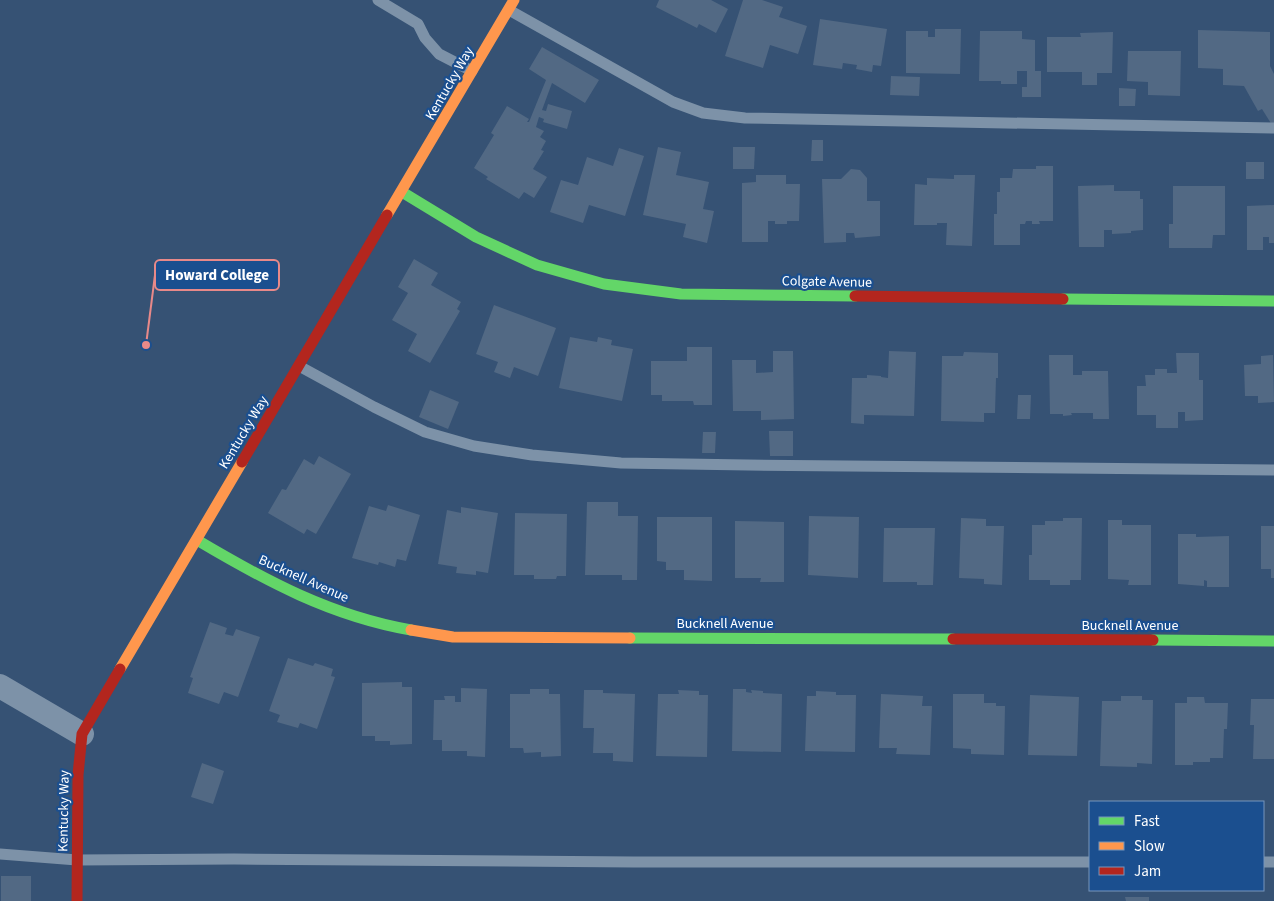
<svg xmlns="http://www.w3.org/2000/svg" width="1274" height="901" viewBox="0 0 1274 901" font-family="'Source Sans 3',sans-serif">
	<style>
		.building { fill: #526984 }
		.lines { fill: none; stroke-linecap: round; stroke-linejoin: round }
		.lane { stroke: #7d92a8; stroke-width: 11 }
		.street { stroke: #7d92a8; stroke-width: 24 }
		.fast { stroke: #63d668; stroke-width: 11 }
		.slow { stroke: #ff974d; stroke-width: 11 }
		.jam { stroke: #b3261e; stroke-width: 11 }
		.labels { text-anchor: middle; stroke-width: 4.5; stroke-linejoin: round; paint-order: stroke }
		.street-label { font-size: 14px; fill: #fff; stroke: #1b4f8f }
		.leader { fill: none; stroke: #e88989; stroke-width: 2 }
		.callout-dot { fill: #e88989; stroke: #1b4f8f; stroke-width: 2 }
		.callout { fill: #1b4f8f; stroke: #e88989; stroke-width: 2 }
		.callout-label { font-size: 15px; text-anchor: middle; font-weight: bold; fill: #fff }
	</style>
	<rect width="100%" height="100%" fill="#365274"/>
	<g class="building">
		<path d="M659 0H711L728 9 716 33 699 24 697 28 656 7Z"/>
		<path d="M743 0H762L783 7 779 17 807 26 798 54 770 45 763 68 725 56Z"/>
		<path d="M820 19 887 29 881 66 873 65 872 72 856 69 857 65 843 63 842 69 813 65Z"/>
		<path d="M935 29H961L960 74 906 73V31H928V37H935Z"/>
		<path d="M1198 30 1270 32V66L1274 74V124L1272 125 1262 109 1258 111 1244 86 1223 85V69L1198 68Z"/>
		<path d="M980 31H1022V39L1035 40V71H1041V97H1022V87H1027V71H1017V84H1001V81H979Z"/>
		<path d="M1113 32 1112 73H1097V85H1082V72H1047V37H1081L1080 33Z"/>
		<path d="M542 47 599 80 585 103 552 83 542 110 546 111 548 104 572 111 567 129 543 122 544 119 539 117 536 127 544 131 540 137 546 141 541 150 544 151 533 169 547 177 534 198 524 192 519 199 486 179 488 177 474 168 494 135 491 133 507 106 529 119 527 122H529L546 80 529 69Z"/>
		<path d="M1128 51H1181L1180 96 1148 95V82L1127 81Z"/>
		<path d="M891 76 920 77 919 96 890 95Z"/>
		<path d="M1119 88 1136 89 1135 106H1119Z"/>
		<path d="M812 140H823V161H811Z"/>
		<path d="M658 147 681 152 676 175 709 182 703 209 714 211 707 243 683 237 686 224 643 215Z"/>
		<path d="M733 147H755L754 169H733Z"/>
		<path d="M619 148 644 156 625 216 589 205 583 223 550 212 561 180 578 185 587 157 613 166Z"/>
		<rect x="1246" y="162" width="18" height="17"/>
		<path d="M1036 166H1053V221H1039L1040 224H1032V221H1026L1025 224H1020V245H994V214H997V192H1000V178H1012L1013 169H1036Z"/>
		<path d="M851 169 860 170 867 178V201H880V236L855 238 854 233H846V242L824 243 822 179H841Z"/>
		<path d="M756 175H786V184H800L799 221H787V224H775V221H768V242H742V183L756 182Z"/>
		<path d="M954 175H975L972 246 946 245 947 223H937V225H914L915 184 927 185V178L954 179Z"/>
		<path d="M1114 185V191H1140V199H1143V230L1131 231V233L1112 234V230H1104V247H1079L1078 186Z"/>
		<path d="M1173 186H1225V235H1213L1212 248H1169V224H1173Z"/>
		<path d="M1274 205V243H1269V237H1263V250H1247V206Z"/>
		<path d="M414 259 438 273 431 285 461 302 457 309 460 311 430 363 408 351 417 334 392 320 408 293 398 287Z"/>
		<path d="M494 305 556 328 538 376 514 367 510 378 494 372 498 362 476 354Z"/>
		<path d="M570 337 597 342 598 337 612 340 611 345 633 349 622 401 559 388Z"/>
		<path d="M687 347H712V405H694L693 401H662V395H651V361H687Z"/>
		<path d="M773 351H793L794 419 761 420V411H733L732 360H756V373L773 372Z"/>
		<path d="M889 351 916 352 914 416 864 415V424L851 423 852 378H867V375L881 376V377L888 378Z"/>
		<path d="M964 352 998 353V378H996L995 413H984V422L941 421 942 356H963Z"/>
		<path d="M1176 353H1199V380H1203V420L1185 421V412H1178V428H1156V415H1137V386H1146L1145 375H1155V369H1167V373H1177Z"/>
		<path d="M1049 355H1073V375H1082V371H1108L1109 419H1093V413H1071L1072 415 1063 416V414H1050Z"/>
		<path d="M1273 355 1274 402 1258 403V396H1245L1244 365 1261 364V356Z"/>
		<path d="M430 390 459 402 448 429 419 417Z"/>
		<path d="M1018 395H1031L1030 419H1017Z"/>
		<path d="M769 431H793V456H770Z"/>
		<path d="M703 432H716L715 453H702Z"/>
		<path d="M319 456 351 474 316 534 307 529 304 534 268 513 282 489 286 490 304 459 314 465Z"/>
		<path d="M587 502H618V516H638L637 580H622V575H585Z"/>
		<path d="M388 505 420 515 406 561 397 559 395 567 379 562 378 565 352 558 369 506 386 511Z"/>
		<path d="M461 507 498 513 488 573 476 571V575L456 573 457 567 438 564 447 510 461 513Z"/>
		<path d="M515 513 567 514 566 576H557L556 579H534V575H514Z"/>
		<path d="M809 516 859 517 858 578 808 575Z"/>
		<path d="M657 517H712V581L684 580V570H666V562L657 561Z"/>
		<path d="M961 518 986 519V526H1004L1002 585 984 584V579L959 578Z"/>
		<path d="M1063 518H1082L1081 580H1070V585H1050V580H1029V555H1032V525H1045V521H1063Z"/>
		<path d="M1108 520H1122V525H1151V585H1128L1129 580 1108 579Z"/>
		<path d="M735 521 784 522V582H760L761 578H735Z"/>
		<path d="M1261 526H1274V578H1271V569H1261Z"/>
		<path d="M884 528H935L933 585H917V582H883Z"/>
		<path d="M1178 534H1196V537L1229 536V587H1207V581L1204 580V586L1178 584Z"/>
		<path d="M210 622 227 628 225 634 233 636 236 629 260 637 238 697 224 692 219 704 188 693 193 678 190 677Z"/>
		<path d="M288 658 313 666 315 663 333 669 331 676 335 677 317 729 300 723 298 728 277 722 280 715 269 711Z"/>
		<path d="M402 682V687H412V744L390 745V741H375V736H362V683Z"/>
		<path d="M461 688 487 689 485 757 467 756V751H442V740H433L434 700H445L444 696H455V702H461Z"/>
		<path d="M530 689H549V694H560L561 756 541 757V752L524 753 523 748H510V694H530Z"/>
		<path d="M733 689H746V692L752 693 751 690 763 691V693L782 694 781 752 732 751Z"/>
		<path d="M584 690H603V693L635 694 633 762 613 761V753H593L594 728H583Z"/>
		<path d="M678 690 699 691V695H708L707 757 656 756 658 694H679Z"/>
		<path d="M816 691 836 692V695H856L855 752 805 751 807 696H816Z"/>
		<path d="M881 694 923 696 922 706H932L930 755 896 754 897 748H879Z"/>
		<path d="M953 694H984V703H996V706H1005L1004 755 971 754V749L953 748Z"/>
		<path d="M1030 695 1079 697 1077 756 1028 755Z"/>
		<path d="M1121 696H1142V700H1153L1152 764 1137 763V767L1100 766 1102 701H1121Z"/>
		<path d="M1187 697H1204L1205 703H1228L1227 729H1224L1223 758H1210V762H1193V765H1175V703H1187Z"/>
		<path d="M1251 699H1274V759H1253L1254 725H1250Z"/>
		<path d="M202 763 224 771 213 804 191 797Z"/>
		<rect x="1" y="876" width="30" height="25"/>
		<path d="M1125 897H1149V901H1126Z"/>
	</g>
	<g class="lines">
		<g class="lane">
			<path d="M378 0 418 24 425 38 439 54 472 71"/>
			<path d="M509 10 673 102 703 113 745 118 1274 128"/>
			<path d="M299 366 374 407 425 432 474 446 532 455 621 463 748 465 1274 470"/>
			<path d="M0 854 77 860 234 859 634 862H1090"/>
			<path d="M1263 862H1274"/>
		</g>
		<path class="street" d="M0 686 82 734"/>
		<g class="fast">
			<path d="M402 192 476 237 537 265 604 284 681 294 855 296"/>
			<path d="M1063 299 1274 301"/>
			<path d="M197 540C266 581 331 616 411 630"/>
			<path d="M630 638 953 639"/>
			<path d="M1153 640 1274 641"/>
		</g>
		<g class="slow">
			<path d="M387 215 514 0"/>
			<path d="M411 630 453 637 630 638"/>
			<path d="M120 669 242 462"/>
		</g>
		<g class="jam">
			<path d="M855 296 1063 299"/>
			<path d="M242 462 387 215"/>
			<path d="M953 639 1153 640"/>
			<path d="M77 901 78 775 82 734 120 669"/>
		</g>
	</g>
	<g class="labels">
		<g class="street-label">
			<text transform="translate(449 83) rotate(-60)" y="5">Kentucky Way</text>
			<text transform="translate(827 281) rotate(1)" y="5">Colgate Avenue</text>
			<text transform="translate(243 432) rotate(-59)" y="5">Kentucky Way</text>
			<text transform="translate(304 578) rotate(24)" y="5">Bucknell Avenue</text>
			<text x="725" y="628">Bucknell Avenue</text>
			<text x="1130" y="630">Bucknell Avenue</text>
			<text transform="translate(63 811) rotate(-89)" y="5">Kentucky Way</text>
		</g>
	</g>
	<path class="leader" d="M146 345L155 275"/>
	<circle class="callout-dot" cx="146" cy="345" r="5"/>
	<rect class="callout" x="155" y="260" width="124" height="30" rx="5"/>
	<g class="callout-label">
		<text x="217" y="280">Howard College</text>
	</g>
	<rect x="1089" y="801" width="175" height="90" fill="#1b4f8f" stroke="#7695bc"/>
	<rect x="1099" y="817" width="25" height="8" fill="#63d668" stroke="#7695bc"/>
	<text x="1134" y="826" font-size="15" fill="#ffffff">Fast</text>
	<rect x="1099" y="842" width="25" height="8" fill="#ff974d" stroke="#7695bc"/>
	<text x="1134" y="851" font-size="15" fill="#ffffff">Slow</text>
	<rect x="1099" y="867" width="25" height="8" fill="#b3261e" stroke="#7695bc"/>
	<text x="1134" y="876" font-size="15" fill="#ffffff">Jam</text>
</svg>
